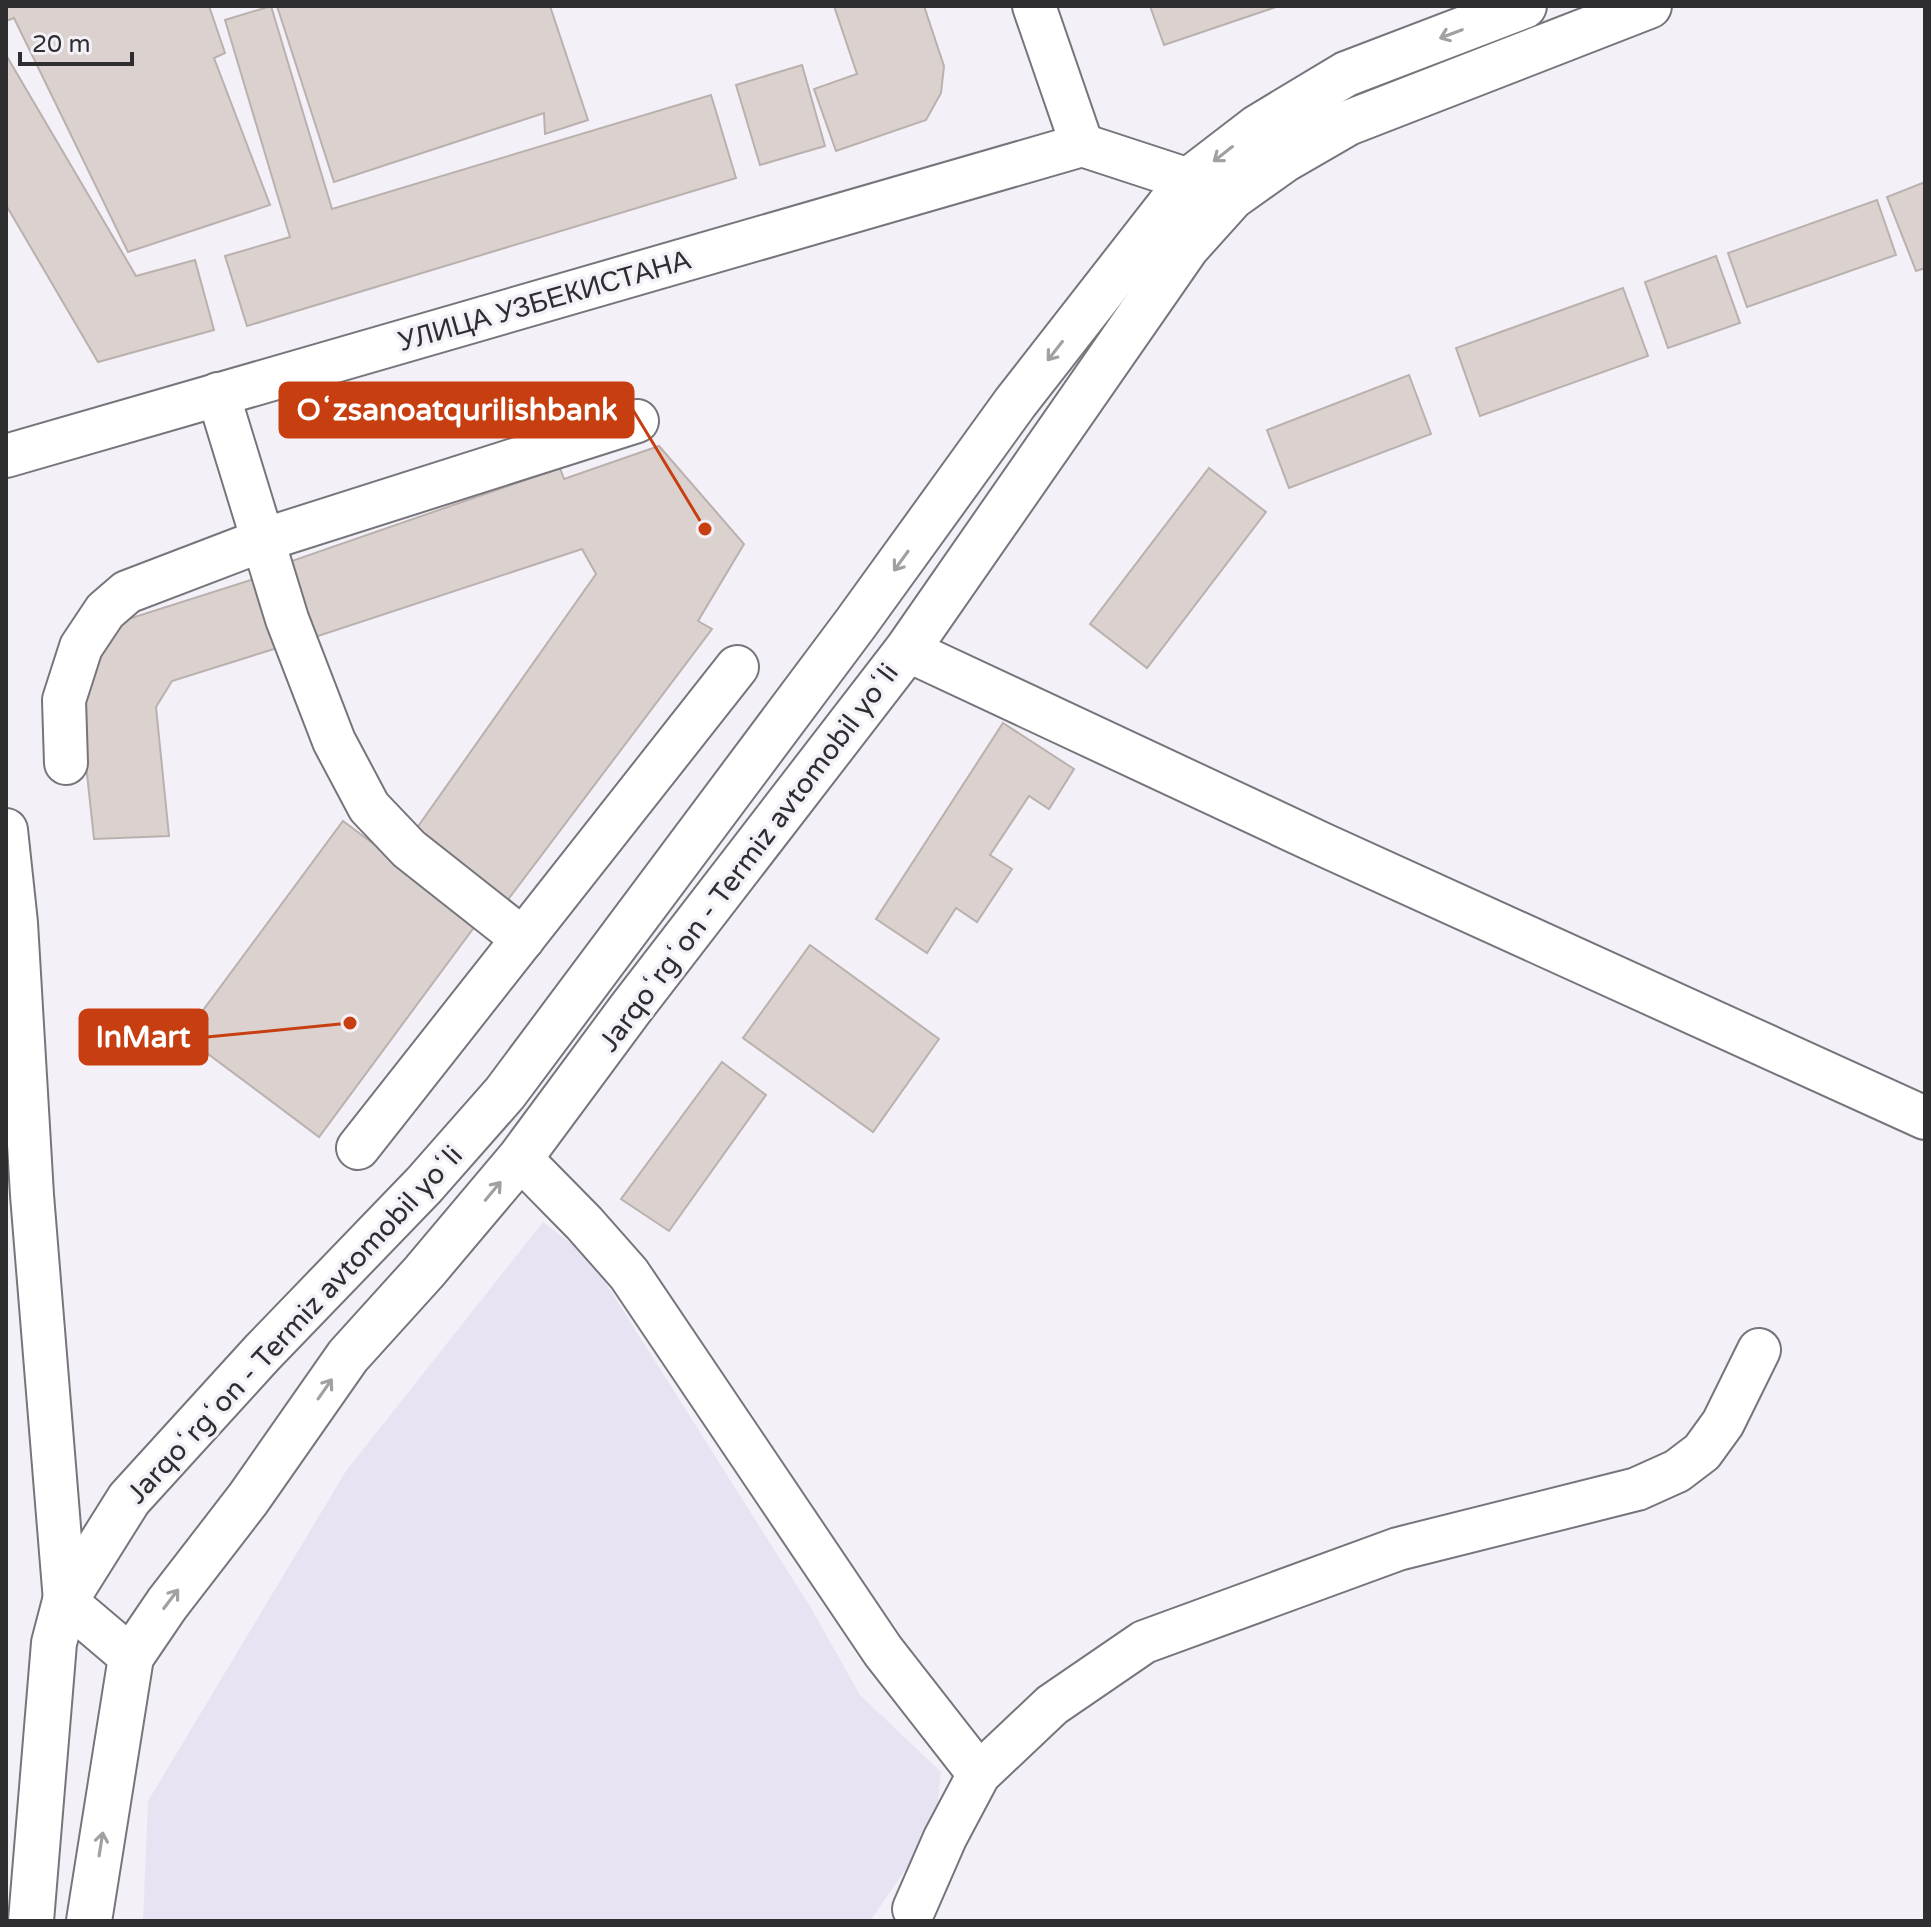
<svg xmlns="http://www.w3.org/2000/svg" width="1931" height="1927" viewBox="0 0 1931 1927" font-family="'Varela Round',sans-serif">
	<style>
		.built { fill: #e8e3f2 }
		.building { fill: #dbd2cf; stroke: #bab1ae; stroke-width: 2 }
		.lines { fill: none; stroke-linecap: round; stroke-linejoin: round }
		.minor-casing { stroke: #77757c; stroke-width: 46 }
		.highway-casing { stroke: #77757c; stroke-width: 48 }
		.minor { stroke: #fff; stroke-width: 42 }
		.highway { stroke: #fff; stroke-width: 44 }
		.oneway { stroke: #a1a0a2 }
		.labels { text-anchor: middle; stroke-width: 7; stroke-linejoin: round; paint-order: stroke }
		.street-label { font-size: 28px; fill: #2e2d30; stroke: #f3f0f8 }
		.leader { fill: none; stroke: #c73f11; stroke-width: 3 }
		.callout-dot { fill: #c73f11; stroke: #f3f0f8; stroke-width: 3 }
		.callout { fill: #c73f11; stroke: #c73f11; stroke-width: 3 }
		.callout-label { font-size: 30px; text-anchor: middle; font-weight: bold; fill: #fff }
	</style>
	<rect width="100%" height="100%" fill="#f3f0f8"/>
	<path class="built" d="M543 1222 590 1258 811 1608 860 1695 941 1772 935 1827 870 1921H143L148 1801 346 1471Z"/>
	<g class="building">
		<path d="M6 6H209L225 53 214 58 270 205 128 252 14 18 6 21Z"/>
		<path d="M271 6 332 209 711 95 736 178 247 326 225 256 290 237 225 20Z"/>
		<path d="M277 6H550L588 120 545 134 544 113 334 182Z"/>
		<path d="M834 6H924L944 66 941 93 926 120 836 151 814 89 857 74Z"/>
		<path d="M1150 6H1279L1164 45Z"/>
		<path d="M6 55 136 276 195 260 214 330 98 362 6 205Z"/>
		<path d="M802 65 825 146 760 165 736 85Z"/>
		<path d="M1925 182V268L1916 271 1887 197Z"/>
		<path d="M1877 200 1896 255 1747 307 1728 253Z"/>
		<path d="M1716 256 1740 323 1668 348 1645 282Z"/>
		<path d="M1623 288 1648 356 1480 416 1456 348Z"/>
		<path d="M1409 375 1431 434 1289 488 1267 430Z"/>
		<path d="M659 446 744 544 698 621 712 629 504 905 412 835 596 574 582 549 312 638 286 563 560 468 564 479Z"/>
		<path d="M1209 468 1266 512 1147 668 1090 624Z"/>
		<path d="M254 579 277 648 172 681 156 707 169 836 94 839 78 690 125 620Z"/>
		<path d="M1003 723 1074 769 1049 809 1029 796 990 855 1012 869 977 922 956 908 927 953 876 919Z"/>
		<path d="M343 821 478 922 319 1137 184 1036Z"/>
		<path d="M810 945 939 1039 873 1132 743 1038Z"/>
		<path d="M722 1062 766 1095 669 1231 621 1199Z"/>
	</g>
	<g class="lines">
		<g class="minor-casing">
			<g id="minor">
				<path d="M1034 6 1082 145 1189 180"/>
				<path d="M218 394 287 619 334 741 369 807 409 849 523 939"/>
				<path d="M6 456 1082 145"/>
				<path d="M907 650 1324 845 1925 1118"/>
				<path d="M66 763 64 700 81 647 105 611 127 592 263 540 637 421"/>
				<path d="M6 830 16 923 32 1195 65 1601 131 1657"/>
				<path d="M358 1148 737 667"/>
				<path d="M520 1158 584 1223 629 1274 883 1651 979 1774"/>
				<path d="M914 1909 945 1838 979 1774 1052 1705 1144 1642 1398 1549 1637 1489 1677 1471 1702 1452 1723 1423 1759 1350"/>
			</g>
		</g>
		<g class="highway-casing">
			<g id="highway">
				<path d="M31 1921 54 1643 65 1601 129 1499 262 1353 424 1185 505 1093 856 623 1015 403 1189 180 1258 127 1346 74 1524 6"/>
				<path d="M89 1921 131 1657 167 1604 248 1499 348 1356 424 1272 520 1158 631 1008 907 650 1187 247 1232 197 1284 160 1348 123 1649 6"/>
			</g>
		</g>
		<use href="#minor" class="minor"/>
		<use href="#highway" class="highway"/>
	</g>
	<defs><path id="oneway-shaft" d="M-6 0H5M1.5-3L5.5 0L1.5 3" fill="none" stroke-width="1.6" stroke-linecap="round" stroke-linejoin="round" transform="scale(2)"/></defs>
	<g class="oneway">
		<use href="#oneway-shaft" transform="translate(1451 34) rotate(159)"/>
		<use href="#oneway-shaft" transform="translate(1223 154) rotate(142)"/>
		<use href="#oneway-shaft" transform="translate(1055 351) rotate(128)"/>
		<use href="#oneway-shaft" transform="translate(901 561) rotate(126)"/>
		<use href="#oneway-shaft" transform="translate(493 1191) rotate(-50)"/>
		<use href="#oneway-shaft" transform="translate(325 1389) rotate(-55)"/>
		<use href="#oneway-shaft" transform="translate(171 1599) rotate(-53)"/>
		<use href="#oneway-shaft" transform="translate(101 1844) rotate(-81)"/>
	</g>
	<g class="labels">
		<g class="street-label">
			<text transform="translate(544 300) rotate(-16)" y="10">УЛИЦА УЗБЕКИСТАНА</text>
			<text transform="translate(748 857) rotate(-53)" y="10">Jarqoʻrgʻon - Termiz avtomobil yoʻli</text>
			<text transform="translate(294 1324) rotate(-47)" y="10">Jarqoʻrgʻon - Termiz avtomobil yoʻli</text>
		</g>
	</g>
	<path class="leader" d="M705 529L633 410M350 1023L207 1037"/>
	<g class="callout-dot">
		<circle cx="705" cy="529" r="8"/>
		<circle cx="350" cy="1023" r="8"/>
	</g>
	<g class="callout">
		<rect x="280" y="383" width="353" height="54" rx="8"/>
		<rect x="80" y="1010" width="127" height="54" rx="8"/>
	</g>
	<g class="callout-label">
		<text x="457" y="420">Oʻzsanoatqurilishbank</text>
		<text x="143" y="1047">InMart</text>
	</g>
	<rect width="1931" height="1927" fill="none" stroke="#2e2d30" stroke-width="16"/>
	<path d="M20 52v12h112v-12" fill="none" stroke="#2e2d30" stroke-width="4"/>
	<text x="32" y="52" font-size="24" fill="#2e2d30" stroke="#f3f0f8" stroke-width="6" paint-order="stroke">20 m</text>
</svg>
